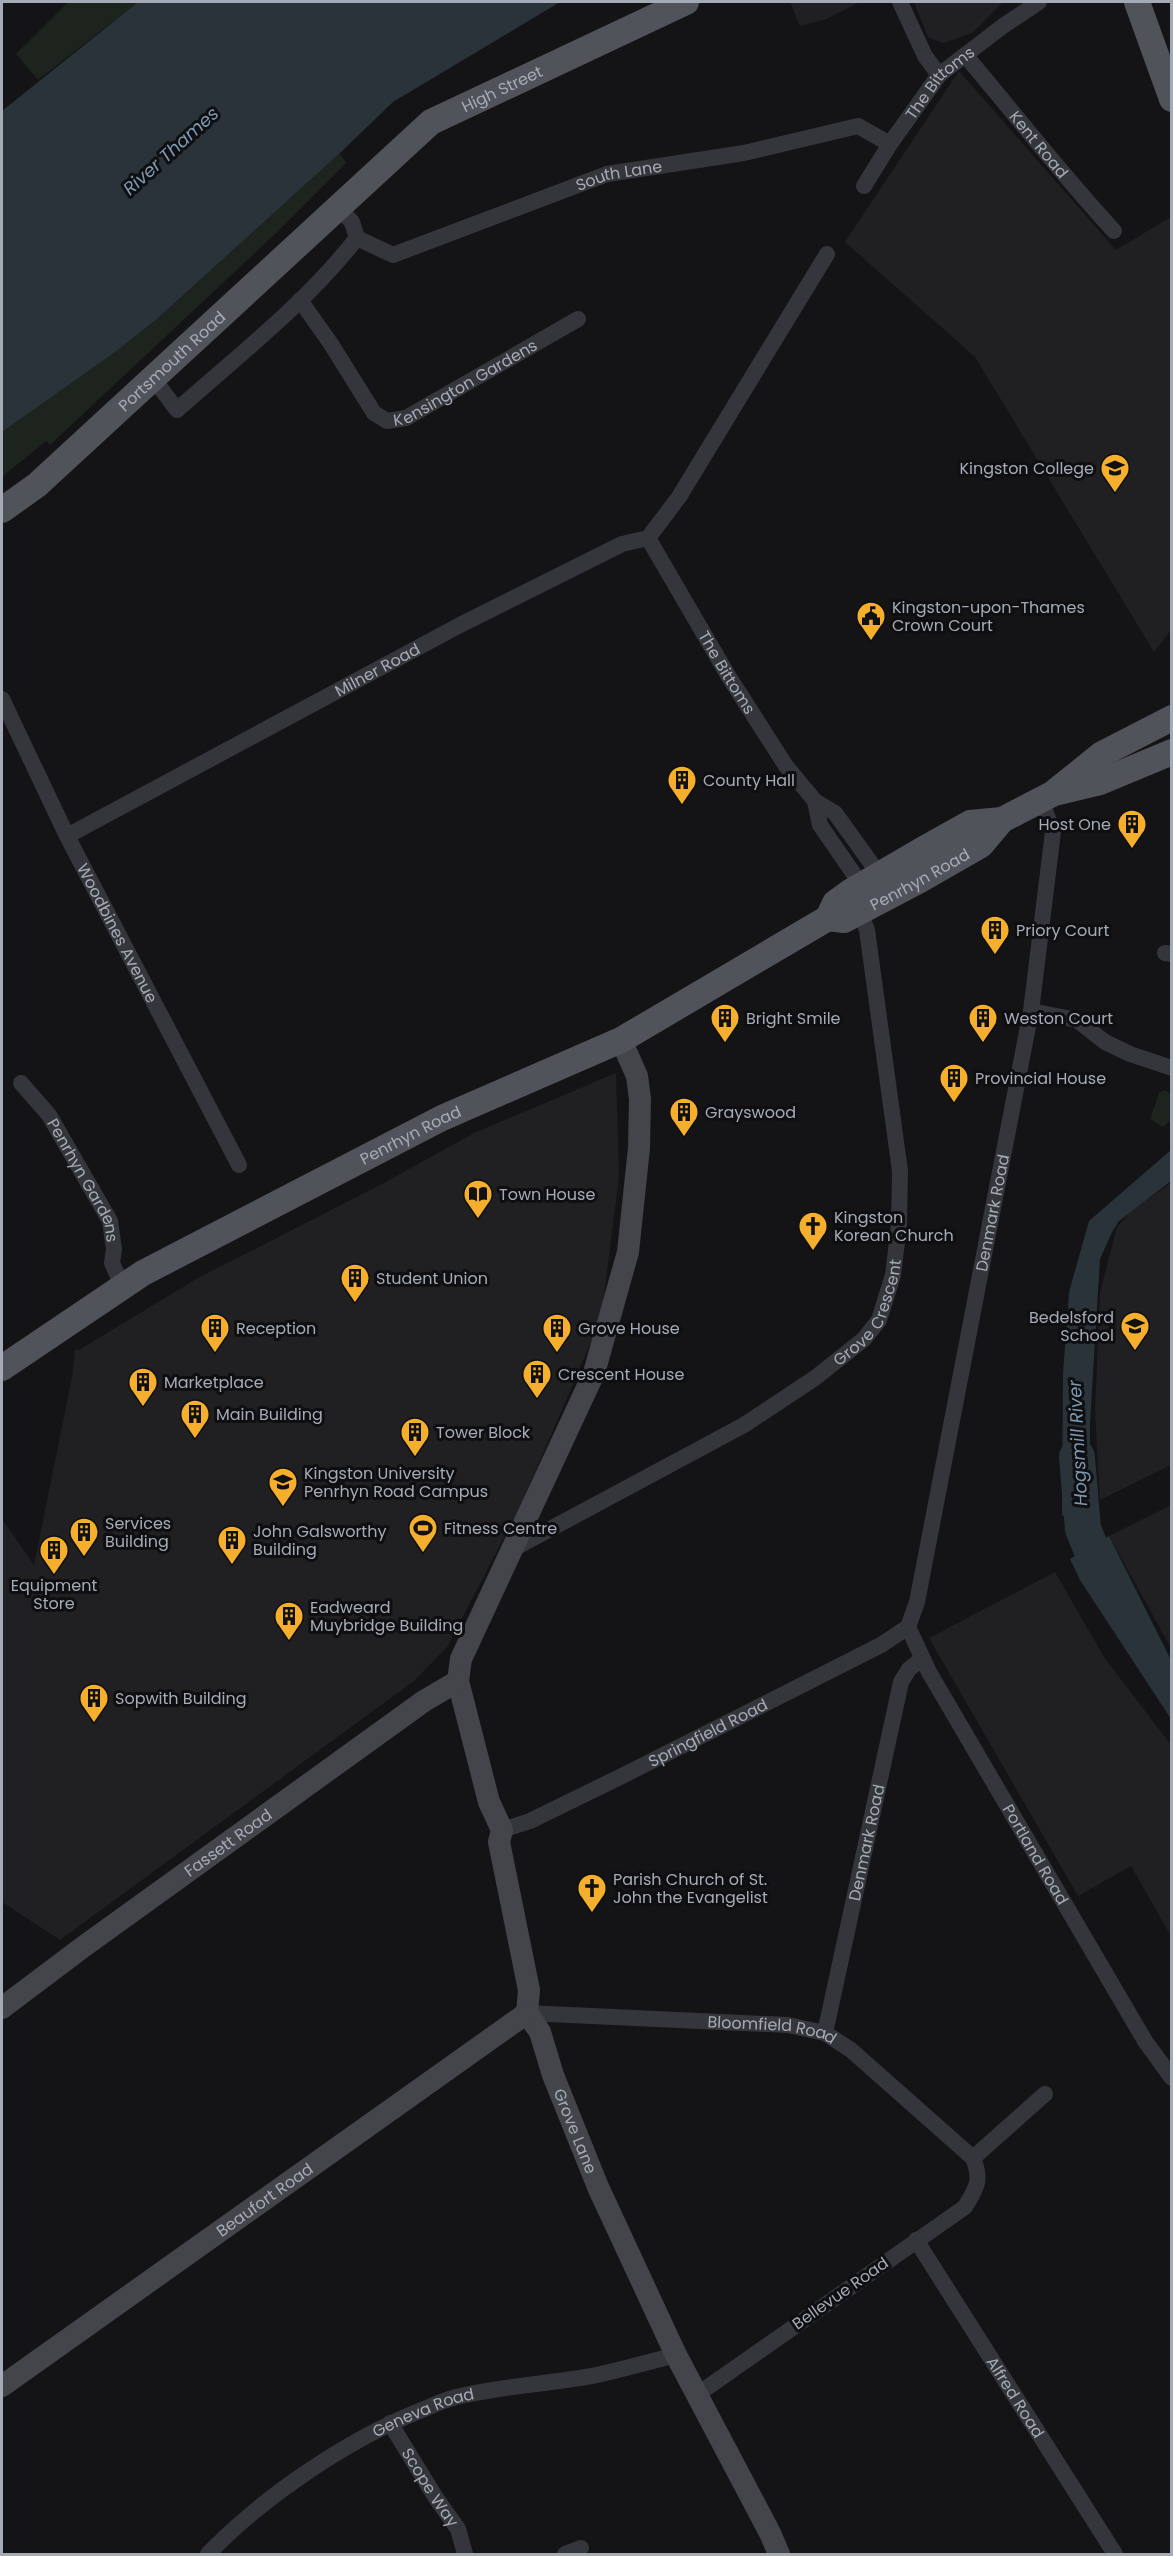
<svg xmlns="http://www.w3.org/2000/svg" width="1173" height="2556" viewBox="0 0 1173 2556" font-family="Poppins,sans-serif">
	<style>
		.built { fill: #202023 }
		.green { fill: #1c241d }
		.water { fill: #2a333a }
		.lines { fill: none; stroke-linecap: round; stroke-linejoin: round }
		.river { stroke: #2a333a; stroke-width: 36 }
		.street { stroke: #35363b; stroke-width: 16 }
		.secondary { stroke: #43454b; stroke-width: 22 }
		.primary { stroke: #51535a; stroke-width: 26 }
		.labels { text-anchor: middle; stroke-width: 6; stroke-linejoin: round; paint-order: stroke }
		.street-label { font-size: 16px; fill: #a5abb6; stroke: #0f0f11 }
		.poi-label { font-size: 16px; fill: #a5abb6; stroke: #0f0f11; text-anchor: start }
		.water-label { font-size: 18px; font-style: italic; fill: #7b99b2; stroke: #0f0f11 }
	</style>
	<rect width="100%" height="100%" fill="#141416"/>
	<g class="built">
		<path d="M790 2H860L826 19 800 26Z"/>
		<path d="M914 2H1003L972 33 943 43 928 37Z"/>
		<path d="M959 71 1116 250 1171 217 1172 629 1154 652 975 357 845 242Z"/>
		<path d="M616 1073 619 1177 601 1319 519 1509 447 1647 414 1681 60 1940 2 1902V1519L34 1565 72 1377 75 1350H79L198 1278 380 1185 474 1133Z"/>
		<path d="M1171 1183V1465L1100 1500 1095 1411 1100 1293 1117 1227 1131 1211Z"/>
		<path d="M1171 1505V1648L1109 1536Z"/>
		<path d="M1055 1572 1104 1657 1171 1745V1936L1131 1866 1078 1896 929 1638Z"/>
	</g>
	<g class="green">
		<path d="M68 2H138L38 80 16 54Z"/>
		<path d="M340 153 346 163 274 235 50 445 46 441 2 477V432L157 319Z"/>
		<path d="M1165 1090 1171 1094V1120L1163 1127 1150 1119 1159 1093Z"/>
	</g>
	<g class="water">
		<path d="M138 2H560L393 102 340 153 157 319 115 352 2 432V111Z"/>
		<path d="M1171 1150V1181L1119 1221 1112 1232 1100 1259 1090 1423V1502L1062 1516 1063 1373 1069 1292 1089 1221Z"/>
		<path d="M1109 1536 1171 1660V1719L1080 1580 1070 1559Z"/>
	</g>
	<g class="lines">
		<path class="river" d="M1077 1457 1083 1529 1109 1591"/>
		<g class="street">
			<path d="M900 2 925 56 939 75"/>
			<path id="s1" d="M965 55C1015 114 1062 175 1114 231"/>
			<path id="s2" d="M864 186 890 144 939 75 1003 26 1039 2"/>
			<path d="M339 208 352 222 357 238"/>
			<path id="s3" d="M357 238 393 255 607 174 744 153 858 126 890 144"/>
			<path id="s4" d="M300 300 331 344 374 413 387 421 406 418 578 319"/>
			<path d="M153 378 177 410C239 355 306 303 357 238"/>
			<path id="s5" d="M648 538 729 677 786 766 815 801 835 813 884 881"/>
			<path id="s6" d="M2 699 67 836 239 1165"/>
			<path d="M815 801 820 825 867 893"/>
			<path id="s7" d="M67 836 460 625 622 544 648 538 679 497 827 254"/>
			<path d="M1165 953 1172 954"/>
			<path d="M1031 1011 1077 1020 1105 1042 1130 1054 1172 1068"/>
			<path id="s8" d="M21 1083 49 1115 110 1221 114 1249 112 1263 123 1287"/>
			<path id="s9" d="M513 1549 744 1425 815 1378 864 1339 879 1320 893 1275 899 1225 900 1171 867 930 857 904"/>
			<path id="s10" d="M908 1627 917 1602 1031 1011 1053 832 1041 799"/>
			<path id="s11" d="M908 1627 929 1672 1145 2041 1172 2078"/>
			<path id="s12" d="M502 1830 530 1821 624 1775 881 1645 908 1627"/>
			<path id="s13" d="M527 2013 788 2025 825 2033 851 2050 973 2158C982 2180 977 2187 965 2207L698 2394"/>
			<path id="s14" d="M825 2033 901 1682 909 1669 922 1659"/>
			<path d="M973 2158 1045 2094"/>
			<path id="s15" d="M916 2240 1115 2554"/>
			<path id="s16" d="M390 2423 436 2498 458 2529 465 2554"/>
			<path id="s17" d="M208 2554C263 2497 348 2439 422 2410 433 2405 445 2400 456 2397 501 2386 547 2384 592 2376 620 2370 648 2362 676 2355"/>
			<path d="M565 2554 581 2548"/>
		</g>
		<g class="secondary">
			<path id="s18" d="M621 1040 637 1076 640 1099 639 1148 628 1252 594 1373 461 1659 458 1681 489 1802 502 1830 499 1842 529 1990 527 2013 540 2032 553 2075 598 2187 676 2355 770 2533 779 2554"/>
			<path id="s19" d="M2 2008 83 1947 424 1701 458 1681"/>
			<path id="s20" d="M2 2386 527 2013"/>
		</g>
		<g class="primary">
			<path d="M1137 2 1172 99"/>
			<path id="s21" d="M2 510 37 485 431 122 686 2"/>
			<path d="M1056 791 1102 754 1172 718"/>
			<path id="s22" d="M828 918 844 920 920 880 981 845 1002 820 1054 793 1100 782 1172 752"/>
			<path id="s23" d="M2 1368 143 1273 442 1118 621 1040 828 918 835 903 850 892 922 850 970 823 1002 820"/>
		</g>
	</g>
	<defs>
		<g id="university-pin" transform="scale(1.5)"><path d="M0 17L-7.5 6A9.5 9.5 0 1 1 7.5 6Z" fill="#f5af2d" stroke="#0f0f11"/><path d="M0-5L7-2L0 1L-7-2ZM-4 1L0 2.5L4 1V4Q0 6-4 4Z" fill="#111"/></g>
		<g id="civic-pin" transform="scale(1.5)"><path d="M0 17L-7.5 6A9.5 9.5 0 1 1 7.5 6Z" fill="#f5af2d" stroke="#0f0f11"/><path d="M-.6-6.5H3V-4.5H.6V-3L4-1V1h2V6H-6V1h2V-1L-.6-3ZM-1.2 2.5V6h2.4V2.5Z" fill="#111"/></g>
		<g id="building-pin" transform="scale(1.5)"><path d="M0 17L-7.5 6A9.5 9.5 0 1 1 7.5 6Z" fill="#f5af2d" stroke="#0f0f11"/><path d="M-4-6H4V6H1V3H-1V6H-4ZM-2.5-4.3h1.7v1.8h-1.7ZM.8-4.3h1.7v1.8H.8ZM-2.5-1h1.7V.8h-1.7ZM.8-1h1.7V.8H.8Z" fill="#111"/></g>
		<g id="library-pin" transform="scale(1.5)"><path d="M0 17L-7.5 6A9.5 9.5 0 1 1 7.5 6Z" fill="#f5af2d" stroke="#0f0f11"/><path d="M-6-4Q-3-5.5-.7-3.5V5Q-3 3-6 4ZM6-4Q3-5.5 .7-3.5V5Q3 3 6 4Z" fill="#111"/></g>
		<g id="church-pin" transform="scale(1.5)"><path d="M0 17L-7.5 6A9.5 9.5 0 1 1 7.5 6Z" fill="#f5af2d" stroke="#0f0f11"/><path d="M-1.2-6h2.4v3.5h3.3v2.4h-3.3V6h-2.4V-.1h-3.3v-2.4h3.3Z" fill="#111"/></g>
		<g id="school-pin" transform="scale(1.5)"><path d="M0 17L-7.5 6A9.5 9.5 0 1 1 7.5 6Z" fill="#f5af2d" stroke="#0f0f11"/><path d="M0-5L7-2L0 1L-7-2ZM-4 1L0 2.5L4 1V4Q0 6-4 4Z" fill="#111"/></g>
		<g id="stadium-pin" transform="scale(1.5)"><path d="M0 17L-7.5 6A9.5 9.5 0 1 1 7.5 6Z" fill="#f5af2d" stroke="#0f0f11"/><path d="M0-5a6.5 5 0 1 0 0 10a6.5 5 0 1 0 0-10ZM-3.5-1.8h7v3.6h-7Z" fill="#111"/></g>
	</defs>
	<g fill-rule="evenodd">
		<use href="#university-pin" x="1115" y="468"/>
		<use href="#civic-pin" x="871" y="616"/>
		<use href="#building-pin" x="682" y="780"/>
		<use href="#building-pin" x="1132" y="824"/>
		<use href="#building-pin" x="995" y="930"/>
		<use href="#building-pin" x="725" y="1018"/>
		<use href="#building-pin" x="983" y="1018"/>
		<use href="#building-pin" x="954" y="1078"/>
		<use href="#building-pin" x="684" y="1112"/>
		<use href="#library-pin" x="478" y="1194"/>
		<use href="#church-pin" x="813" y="1226"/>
		<use href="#building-pin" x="355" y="1278"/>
		<use href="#school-pin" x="1135" y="1326"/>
		<use href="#building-pin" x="215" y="1328"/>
		<use href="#building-pin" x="557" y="1328"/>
		<use href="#building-pin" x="537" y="1374"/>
		<use href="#building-pin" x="143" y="1382"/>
		<use href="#building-pin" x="195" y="1414"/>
		<use href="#building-pin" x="415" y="1432"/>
		<use href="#university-pin" x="283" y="1482"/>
		<use href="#stadium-pin" x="423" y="1528"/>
		<use href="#building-pin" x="84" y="1532"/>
		<use href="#building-pin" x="232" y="1540"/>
		<use href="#building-pin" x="54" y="1550"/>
		<use href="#building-pin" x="289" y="1616"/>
		<use href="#building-pin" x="94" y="1698"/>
		<use href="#church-pin" x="592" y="1888"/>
	</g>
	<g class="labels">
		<g class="street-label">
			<text dy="6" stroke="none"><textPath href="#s2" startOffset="129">The Bittoms</textPath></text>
			<text dy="6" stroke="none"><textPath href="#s21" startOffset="657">High Street</textPath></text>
			<text dy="6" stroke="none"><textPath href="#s1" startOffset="116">Kent Road</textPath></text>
			<text dy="6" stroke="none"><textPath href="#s3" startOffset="280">South Lane</textPath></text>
			<text dy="6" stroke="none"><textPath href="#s21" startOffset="226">Portsmouth Road</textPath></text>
			<text dy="6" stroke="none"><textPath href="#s4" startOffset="238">Kensington Gardens</textPath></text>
			<text dy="6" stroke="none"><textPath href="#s7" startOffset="352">Milner Road</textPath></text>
			<text dy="6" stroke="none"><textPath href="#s5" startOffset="156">The Bittoms</textPath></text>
			<text dy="6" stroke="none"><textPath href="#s22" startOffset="102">Penrhyn Road</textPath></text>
			<text dy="6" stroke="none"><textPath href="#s6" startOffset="261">Woodbines Avenue</textPath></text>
			<text dy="6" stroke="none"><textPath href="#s23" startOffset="471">Penrhyn Road</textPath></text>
			<text dy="6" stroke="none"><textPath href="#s8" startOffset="117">Penrhyn Gardens</textPath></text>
			<text dy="6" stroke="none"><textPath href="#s10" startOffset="423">Denmark Road</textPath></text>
			<text dy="6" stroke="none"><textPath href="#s9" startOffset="435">Grove Crescent</textPath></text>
			<text dy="6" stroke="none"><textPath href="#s12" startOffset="228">Springfield Road</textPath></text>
			<text dy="6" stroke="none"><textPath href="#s19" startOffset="280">Fassett Road</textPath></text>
			<text dy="6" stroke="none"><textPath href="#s14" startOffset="195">Denmark Road</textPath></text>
			<text dy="6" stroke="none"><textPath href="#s11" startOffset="261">Portland Road</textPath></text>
			<text dy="6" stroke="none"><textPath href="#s13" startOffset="246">Bloomfield Road</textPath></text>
			<text dy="6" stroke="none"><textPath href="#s18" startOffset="1150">Grove Lane</textPath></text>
			<text dy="6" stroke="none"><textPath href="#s20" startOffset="322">Beaufort Road</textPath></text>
			<text transform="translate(840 2293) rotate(-35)" y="6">Bellevue Road</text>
			<text dy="6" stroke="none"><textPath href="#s15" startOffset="186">Alfred Road</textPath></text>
			<text dy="6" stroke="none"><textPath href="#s17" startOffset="260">Geneva Road</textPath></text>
			<text dy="6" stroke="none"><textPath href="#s16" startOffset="76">Scope Way</textPath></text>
		</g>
		<g class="poi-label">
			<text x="1094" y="474" text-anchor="end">Kingston College</text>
			<text x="892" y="613">Kingston-upon-Thames<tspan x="892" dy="18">Crown Court</tspan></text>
			<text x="703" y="786">County Hall</text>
			<text x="1111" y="830" text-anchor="end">Host One</text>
			<text x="1016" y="936">Priory Court</text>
			<text x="746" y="1024">Bright Smile</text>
			<text x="1004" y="1024">Weston Court</text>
			<text x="975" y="1084">Provincial House</text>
			<text x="705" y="1118">Grayswood</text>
			<text x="499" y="1200">Town House</text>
			<text x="834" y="1223">Kingston<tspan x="834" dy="18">Korean Church</tspan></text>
			<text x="376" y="1284">Student Union</text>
			<text x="1114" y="1323" text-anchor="end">Bedelsford<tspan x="1114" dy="18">School</tspan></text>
			<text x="236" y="1334">Reception</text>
			<text x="578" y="1334">Grove House</text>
			<text x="558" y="1380">Crescent House</text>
			<text x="164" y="1388">Marketplace</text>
			<text x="216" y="1420">Main Building</text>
			<text x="436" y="1438">Tower Block</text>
			<text x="304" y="1479">Kingston University<tspan x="304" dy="18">Penrhyn Road Campus</tspan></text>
			<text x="105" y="1529">Services<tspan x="105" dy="18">Building</tspan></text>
			<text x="444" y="1534">Fitness Centre</text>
			<text x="253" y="1537">John Galsworthy<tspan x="253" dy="18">Building</tspan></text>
			<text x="54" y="1591" text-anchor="middle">Equipment<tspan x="54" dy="18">Store</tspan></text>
			<text x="310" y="1613">Eadweard<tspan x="310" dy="18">Muybridge Building</tspan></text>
			<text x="115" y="1704">Sopwith Building</text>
			<text x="613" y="1885">Parish Church of St.<tspan x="613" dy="18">John the Evangelist</tspan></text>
		</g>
		<g class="water-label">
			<text transform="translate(171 151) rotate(-42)" y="6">River Thames</text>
			<text transform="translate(1078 1443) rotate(-93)" y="6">Hogsmill River</text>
		</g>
	</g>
	<rect width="1173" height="2556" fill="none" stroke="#a5abb6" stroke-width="6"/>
</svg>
